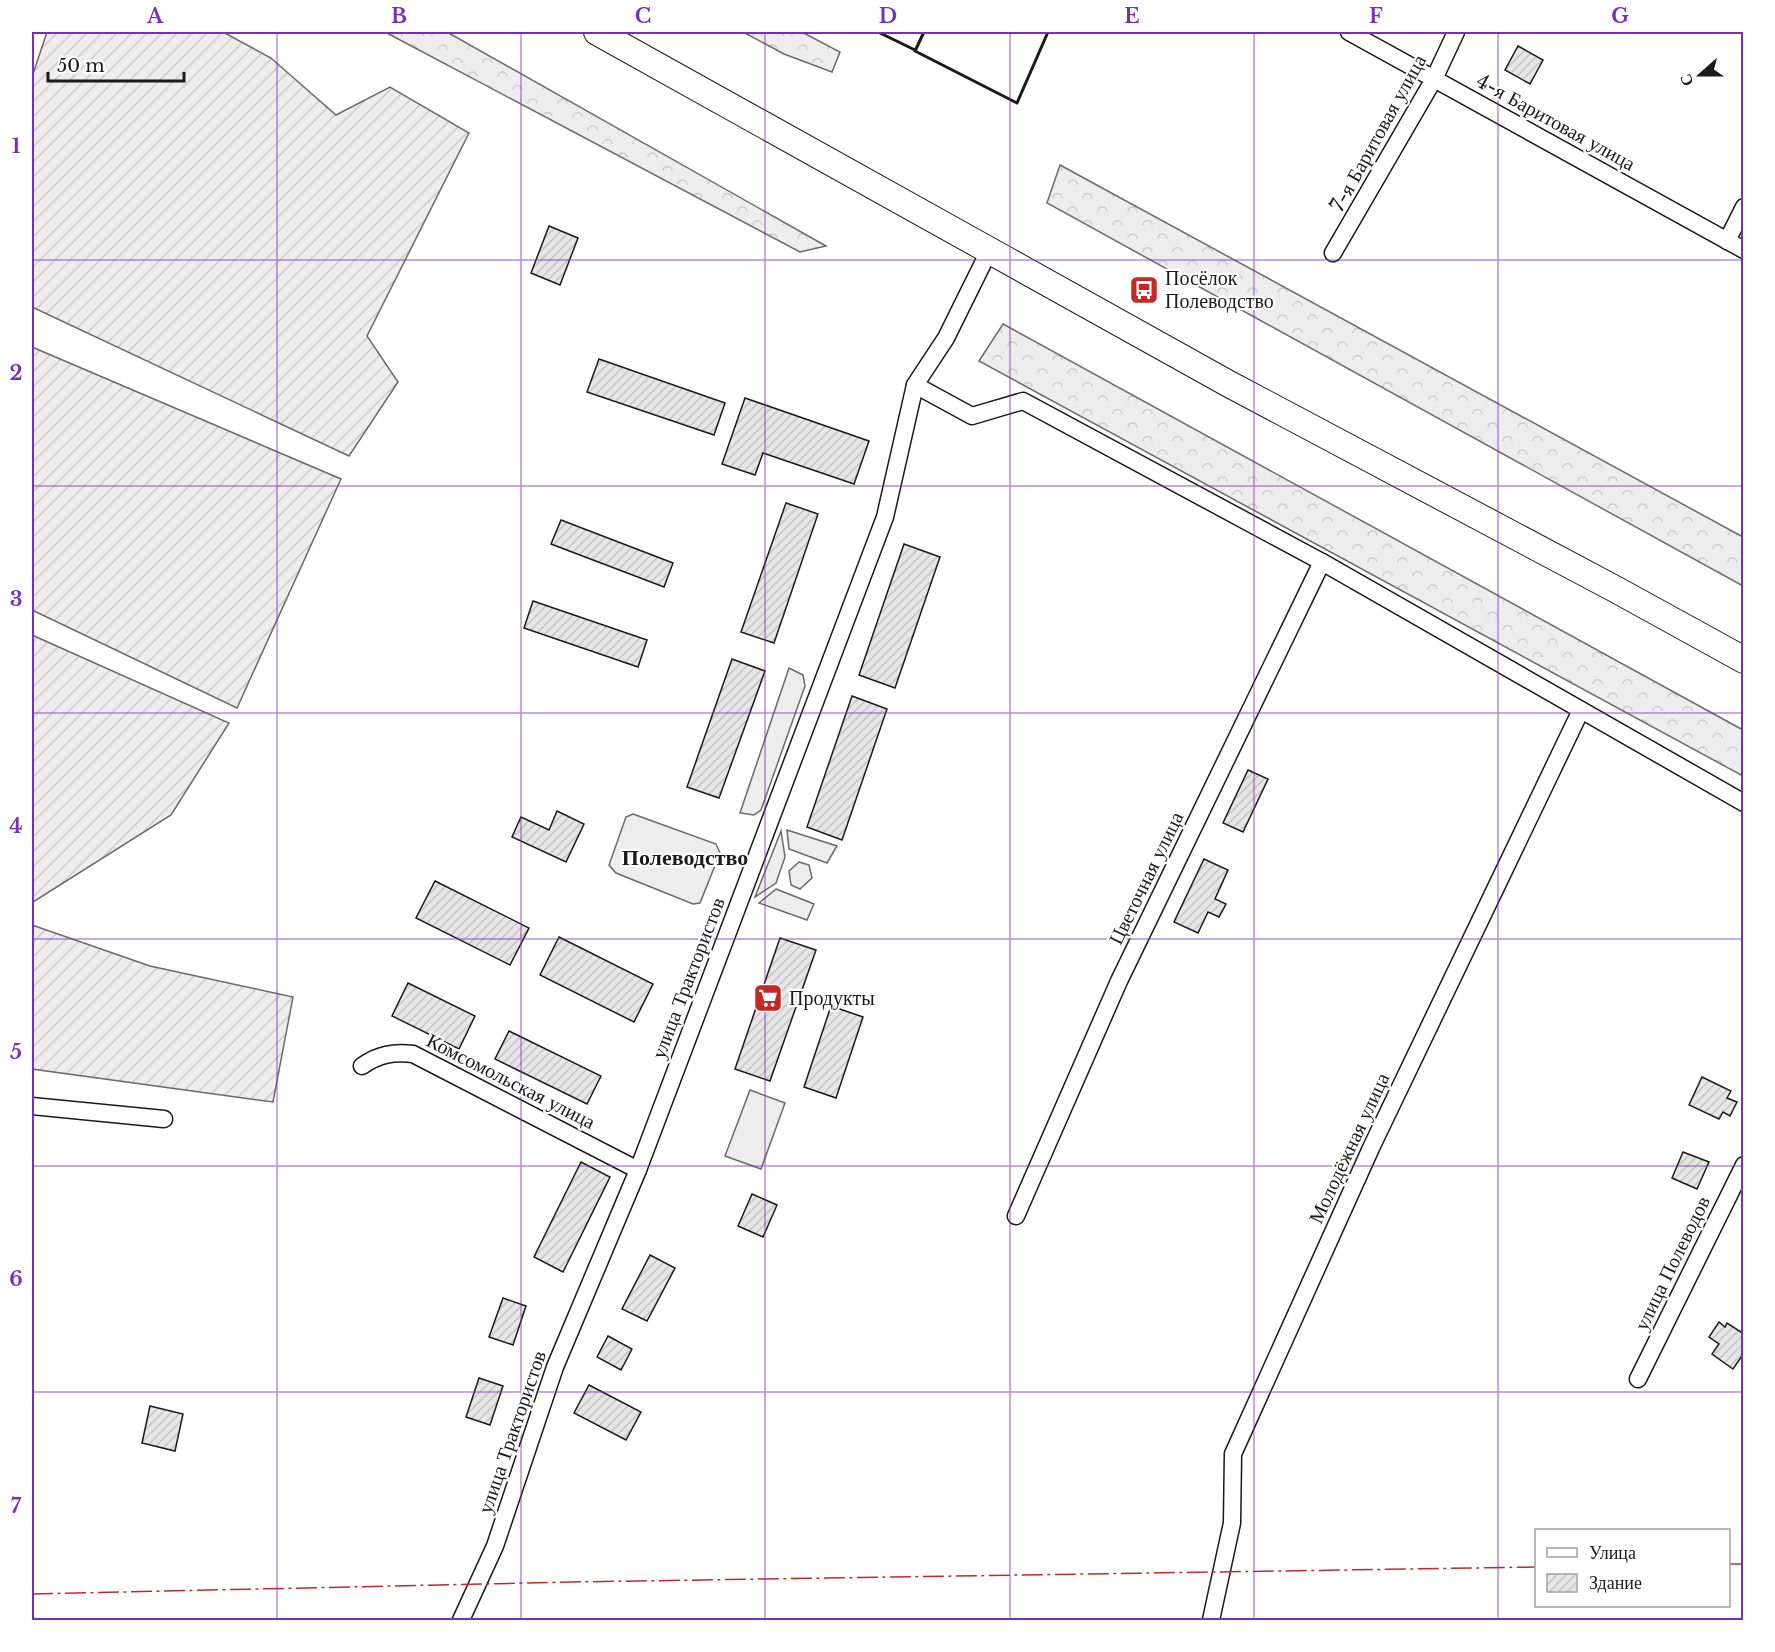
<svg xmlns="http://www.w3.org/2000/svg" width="1775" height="1652" viewBox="0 0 1775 1652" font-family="'Libre Baskerville',serif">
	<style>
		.built { fill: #ededed; stroke: #6a6a6a; stroke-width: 1.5 }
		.forest { fill: url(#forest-crowns); stroke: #6a6a6a; stroke-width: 1.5 }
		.garden { fill: url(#garden-furrows); stroke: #6a6a6a; stroke-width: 1.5 }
		.building { fill: url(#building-hatch); stroke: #1a1a1a; stroke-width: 1.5 }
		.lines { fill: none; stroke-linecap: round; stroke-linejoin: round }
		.minor-casing { stroke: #1a1a1a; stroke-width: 19 }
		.primary-casing { stroke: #1a1a1a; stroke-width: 28 }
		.minor { stroke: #fff; stroke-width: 16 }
		.primary { stroke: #fff; stroke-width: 26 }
		.wall { stroke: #1a1a1a; stroke-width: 3 }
		.power { stroke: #c62828; stroke-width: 1.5; stroke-dasharray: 21 4.5 3 4.5; stroke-linecap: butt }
		.grid { fill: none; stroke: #7b2cbf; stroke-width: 1.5; stroke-opacity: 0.55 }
		.labels { text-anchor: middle; stroke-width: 4.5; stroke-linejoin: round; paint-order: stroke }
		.street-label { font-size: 20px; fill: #1a1a1a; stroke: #fff }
		.poi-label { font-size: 20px; fill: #1a1a1a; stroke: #fff; text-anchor: start }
		.quarter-label { font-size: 22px; font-weight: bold; fill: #1a1a1a; stroke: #fff }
		.neatline { fill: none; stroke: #7b2cbf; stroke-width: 2 }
		.grid-label { font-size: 20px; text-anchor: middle; font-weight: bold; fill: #7b2cbf }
	</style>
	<defs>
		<pattern id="forest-crowns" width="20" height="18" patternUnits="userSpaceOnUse" patternTransform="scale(1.5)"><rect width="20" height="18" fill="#ededed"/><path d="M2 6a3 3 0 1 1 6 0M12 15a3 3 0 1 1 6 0" fill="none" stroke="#cbcbcb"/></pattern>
		<pattern id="garden-furrows" width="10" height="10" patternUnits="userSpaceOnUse" patternTransform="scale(1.5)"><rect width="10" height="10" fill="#ededed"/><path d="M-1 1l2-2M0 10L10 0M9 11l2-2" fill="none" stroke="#cbcbcb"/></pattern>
		<pattern id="building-hatch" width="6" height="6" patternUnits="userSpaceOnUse" patternTransform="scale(1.5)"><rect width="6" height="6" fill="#e6e6e6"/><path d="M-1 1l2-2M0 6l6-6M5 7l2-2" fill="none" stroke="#c5c5c5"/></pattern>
	</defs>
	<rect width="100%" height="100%" fill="#fff"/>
	<g class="built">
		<path d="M789 668 803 675 805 686 761 810 754 815 740 813Z"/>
		<path d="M633 814 716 844 720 853 700 903 693 904 616 873 609 865 626 817Z"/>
		<path d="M787 830 837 846 827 863 789 849Z"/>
		<path d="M781 831 785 857 776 883 755 897Z"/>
		<path d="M799 862 809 865 812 878 800 889 791 885 789 871Z"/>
		<path d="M776 889 814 904 807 920 759 903Z"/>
		<path d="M750 1090 785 1103 761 1169 725 1156Z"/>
	</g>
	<g class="forest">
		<path d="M385 32H447L826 246 800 252Z"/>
		<path d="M743 32H802L840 52 832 72 784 54Z"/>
		<path d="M1060 165 1743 537V586L1047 203Z"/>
		<path d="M1003 324 1743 730V776L979 361Z"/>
	</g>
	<g class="garden">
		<path d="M47 32H223L271 58 336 115 390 87 469 133 367 336 398 382 349 456 32 307V77Z"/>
		<path d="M32 347 341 479 237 708 32 610Z"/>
		<path d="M32 635 229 723 171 815 33 902 32 901Z"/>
		<path d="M32 925 150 966 293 997 273 1102 32 1069Z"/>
	</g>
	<g class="building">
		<path d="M1518 46 1543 60 1530 84 1505 70Z"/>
		<path d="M549 226 578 238 560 285 531 273Z"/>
		<path d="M599 359 725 403 714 435 587 392Z"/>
		<path d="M745 398 869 441 854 484 763 453 755 475 722 464Z"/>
		<path d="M786 503 818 514 774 643 741 632Z"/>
		<path d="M561 520 673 563 664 587 551 544Z"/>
		<path d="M904 544 940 557 895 688 859 675Z"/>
		<path d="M533 601 647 640 638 667 524 628Z"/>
		<path d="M732 659 765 671 719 798 687 787Z"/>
		<path d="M852 696 887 709 842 840 807 827Z"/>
		<path d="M1248 770 1268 779 1243 832 1223 823Z"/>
		<path d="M557 811 584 824 566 862 512 837 521 817 549 830Z"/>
		<path d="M1204 859 1228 870 1215 899 1226 904 1219 917 1208 912 1198 933 1174 922Z"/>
		<path d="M435 881 529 928 510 965 416 918Z"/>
		<path d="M559 937 653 984 634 1022 540 975Z"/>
		<path d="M780 938 816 950 770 1081 735 1069Z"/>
		<path d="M408 983 475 1016 459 1049 392 1016Z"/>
		<path d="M831 1006 863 1017 836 1098 804 1087Z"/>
		<path d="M509 1031 601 1076 587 1104 495 1059Z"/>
		<path d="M1702 1077 1731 1091 1727 1098 1737 1102 1730 1116 1723 1112 1719 1119 1689 1105Z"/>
		<path d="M1683 1152 1709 1162 1697 1189 1672 1178Z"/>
		<path d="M581 1162 610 1177 563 1272 534 1257Z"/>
		<path d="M752 1194 777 1205 763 1237 738 1226Z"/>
		<path d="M650 1255 675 1268 647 1321 622 1309Z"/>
		<path d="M503 1298 526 1306 513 1345 489 1337Z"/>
		<path d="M1719 1322 1725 1327 1727 1323 1744 1334V1353L1733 1369 1712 1354 1719 1344 1709 1337Z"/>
		<path d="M608 1336 632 1349 621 1370 597 1357Z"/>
		<path d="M479 1378 503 1386 490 1425 466 1417Z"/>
		<path d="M589 1385 641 1412 626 1440 574 1413Z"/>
		<path d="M150 1406 183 1414 175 1451 142 1443Z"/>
	</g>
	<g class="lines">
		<g class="minor-casing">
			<g id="minor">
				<path d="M1349 32 1744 250"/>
				<path d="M1727 241 1744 207"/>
				<path d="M1333 253 1434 79 1456 32"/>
				<path d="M915 385 972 416 1023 401 1322 562 1744 803"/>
				<path d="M362 1066C379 1054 393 1052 413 1054L638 1170"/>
				<path d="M32 1106 164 1119"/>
				<path d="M1016 1216 1119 981 1322 562"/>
				<path d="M1638 1379 1744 1165"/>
				<path d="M461 1620 495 1546 555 1367 638 1170 885 517 915 385 946 338 989 251"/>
				<path d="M1211 1620 1232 1523 1233 1454 1371 1148 1581 710"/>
			</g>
		</g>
		<g class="primary-casing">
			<path id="primary" d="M597 32 1229 384 1615 589 1744 660"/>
		</g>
		<use href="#minor" class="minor"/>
		<use href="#primary" class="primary"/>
		<g class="wall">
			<path d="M878 32 915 50"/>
			<path d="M924 32 915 51 1017 103 1048 32"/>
		</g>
		<g class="power">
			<path d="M1728 1564H1744"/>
			<path d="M32 1594 572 1582 1536 1567"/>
		</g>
	</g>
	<path class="grid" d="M277 32V1620M521 32V1620M765 32V1620M1010 32V1620M1254 32V1620M1498 32V1620M32 260H1744M32 486H1744M32 713H1744M32 939H1744M32 1166H1744M32 1392H1744"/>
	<defs>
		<g id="bus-square" transform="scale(1.5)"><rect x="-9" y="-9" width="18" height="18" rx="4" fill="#c62828" stroke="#fff"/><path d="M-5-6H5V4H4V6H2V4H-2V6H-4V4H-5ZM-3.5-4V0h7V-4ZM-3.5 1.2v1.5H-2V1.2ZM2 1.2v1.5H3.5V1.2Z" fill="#fff"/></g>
		<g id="supermarket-square" transform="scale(1.5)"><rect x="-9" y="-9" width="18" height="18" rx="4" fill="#c62828" stroke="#fff"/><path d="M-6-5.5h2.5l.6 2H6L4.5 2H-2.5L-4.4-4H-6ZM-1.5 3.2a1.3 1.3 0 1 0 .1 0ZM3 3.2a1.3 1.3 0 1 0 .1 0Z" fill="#fff"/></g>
	</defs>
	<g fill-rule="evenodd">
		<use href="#bus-square" x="1144" y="290"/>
		<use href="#supermarket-square" x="768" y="998"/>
	</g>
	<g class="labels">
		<g class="street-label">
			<text transform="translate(1556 122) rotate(29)" y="7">4-я Баритовая улица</text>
			<text transform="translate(1378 133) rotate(-61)" y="7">7-я Баритовая улица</text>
			<text transform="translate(1146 878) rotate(-64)" y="7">Цветочная улица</text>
			<text transform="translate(688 978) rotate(-69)" y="7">улица Трактористов</text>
			<text transform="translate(511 1081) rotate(27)" y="7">Комсомольская улица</text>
			<text transform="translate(1349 1148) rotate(-65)" y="7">Молодёжная улица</text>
			<text transform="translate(1672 1263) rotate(-64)" y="7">улица Полеводов</text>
			<text transform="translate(512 1432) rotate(-71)" y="7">улица Трактористов</text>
		</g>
		<g class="poi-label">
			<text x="1165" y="285">Посёлок<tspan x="1165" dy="23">Полеводство</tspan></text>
			<text x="789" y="1005">Продукты</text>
		</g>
		<g class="quarter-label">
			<text x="685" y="865">Полеводство</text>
		</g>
	</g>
	<rect width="1775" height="1652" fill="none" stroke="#ffffff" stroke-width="66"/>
	<rect x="1535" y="1529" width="195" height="78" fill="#ffffff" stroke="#a3a3a3" stroke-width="1.5"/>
	<rect x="1547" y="1548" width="30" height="9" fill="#ffffff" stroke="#a3a3a3" stroke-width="1.5"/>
	<text x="1589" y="1559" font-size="18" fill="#1a1a1a">Улица</text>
	<rect x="1547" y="1574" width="30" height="18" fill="url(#building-hatch)" stroke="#a3a3a3" stroke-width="1.5"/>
	<text x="1589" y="1589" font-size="18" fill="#1a1a1a">Здание</text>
	<g transform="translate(1700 75) rotate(249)" stroke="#ffffff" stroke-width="4.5" paint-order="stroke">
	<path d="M0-4.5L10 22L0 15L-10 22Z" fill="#1a1a1a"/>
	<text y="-9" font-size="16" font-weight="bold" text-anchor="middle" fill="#1a1a1a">С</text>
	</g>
	<path d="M48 72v9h136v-9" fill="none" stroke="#1a1a1a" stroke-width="3"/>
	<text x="57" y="72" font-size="18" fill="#1a1a1a" stroke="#ffffff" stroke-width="4.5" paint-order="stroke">50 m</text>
	<rect x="33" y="33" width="1709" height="1586" class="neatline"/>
	<g class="grid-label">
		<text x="155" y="23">A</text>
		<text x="399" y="23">B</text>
		<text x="643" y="23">C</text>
		<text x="888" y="23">D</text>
		<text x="1132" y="23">E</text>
		<text x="1376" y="23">F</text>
		<text x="1620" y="23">G</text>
		<text x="16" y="153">1</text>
		<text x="16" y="380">2</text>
		<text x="16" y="606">3</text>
		<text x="16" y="833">4</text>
		<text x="16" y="1059">5</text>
		<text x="16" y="1286">6</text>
		<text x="16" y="1513">7</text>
	</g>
</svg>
